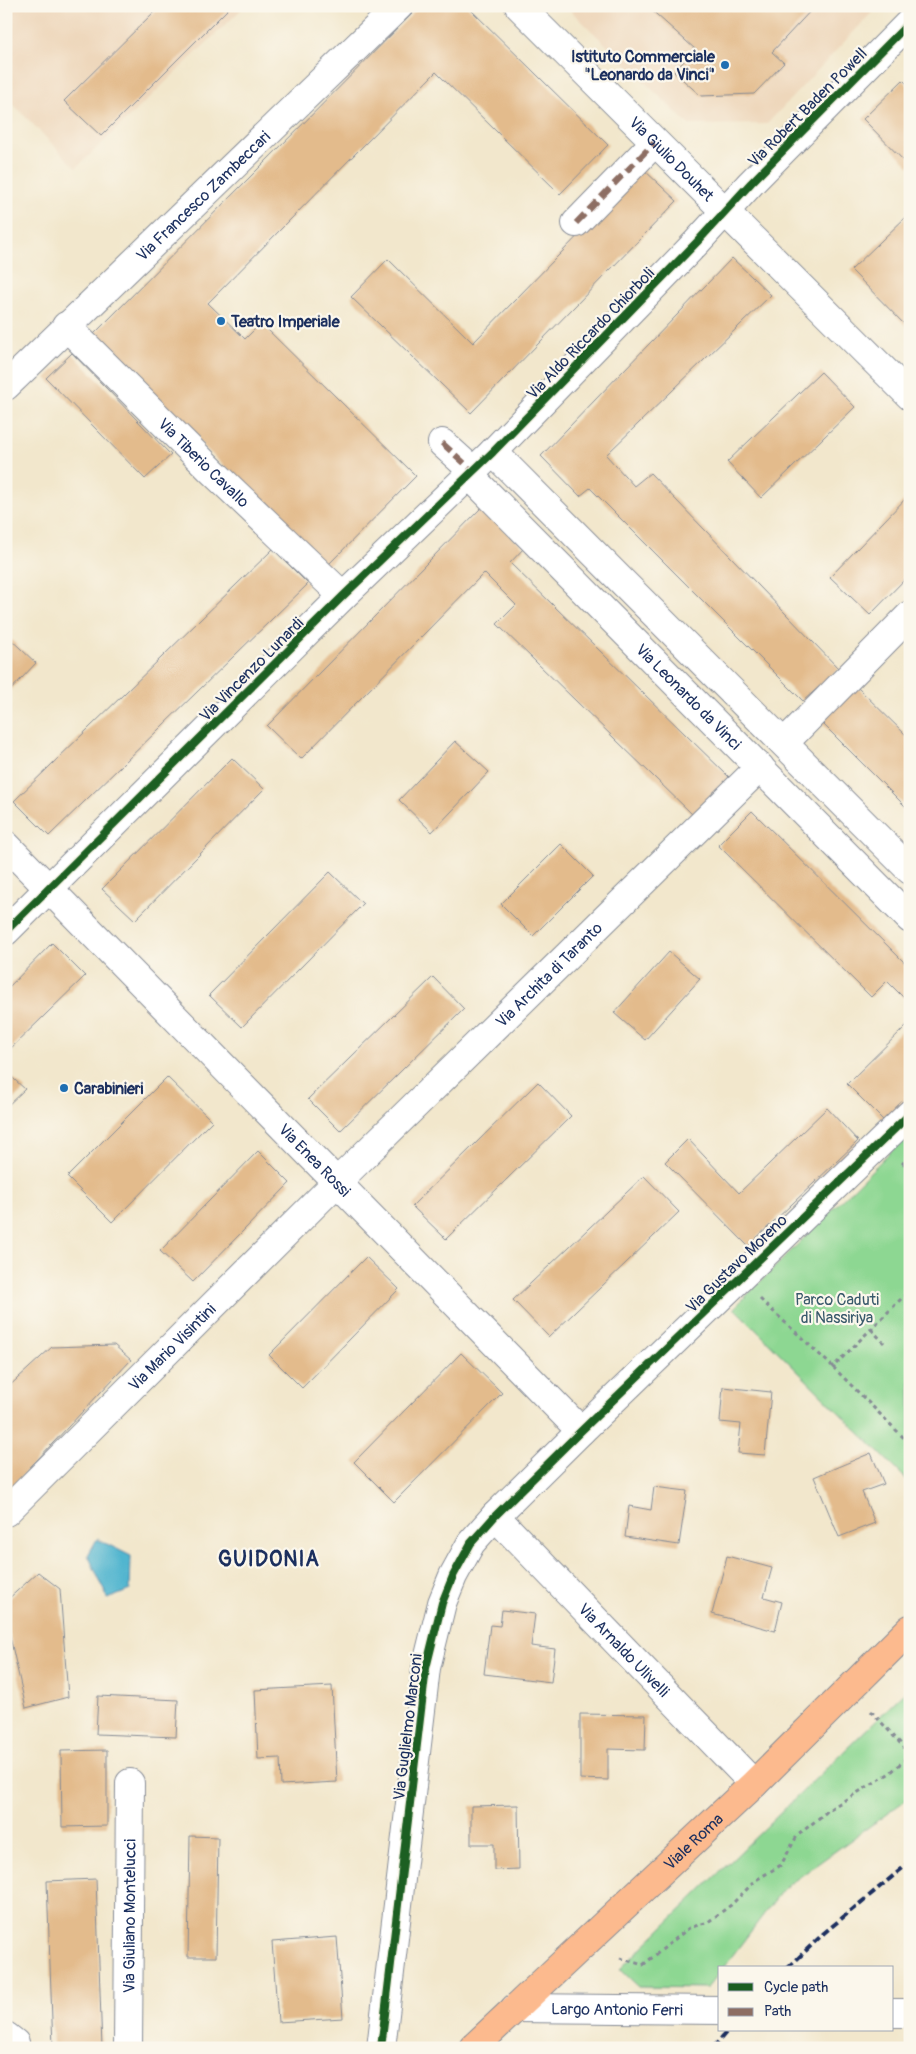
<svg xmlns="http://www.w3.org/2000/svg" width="916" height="2054" viewBox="0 0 916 2054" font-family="Pangolin,sans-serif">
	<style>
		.built { fill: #eed7bb }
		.green { fill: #8dd792; stroke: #548378 }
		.water { fill: #51b5cf; stroke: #367296 }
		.building { fill: #e3bb8c }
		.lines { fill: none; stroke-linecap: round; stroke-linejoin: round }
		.minor-casing { stroke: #868b95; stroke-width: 30 }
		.major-casing { stroke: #868b95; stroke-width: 30 }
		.path { stroke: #868b95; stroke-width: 3; stroke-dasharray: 4 4; stroke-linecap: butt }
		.minor { stroke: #fff; stroke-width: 28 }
		.major { stroke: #fcba8e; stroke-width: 28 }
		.rail { stroke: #1b2f5e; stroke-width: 4; stroke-dasharray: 8 4; stroke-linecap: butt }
		.quiet { stroke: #8d6e63; stroke-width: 6; stroke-dasharray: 12 6; stroke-linecap: butt }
		.cycleway-casing { stroke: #fbf7ec; stroke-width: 11 }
		.cycleway { stroke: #1b5e20; stroke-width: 8 }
		.poi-dot { fill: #1f6fb2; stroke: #fbf7ec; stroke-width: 2 }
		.labels { text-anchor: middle; stroke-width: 4.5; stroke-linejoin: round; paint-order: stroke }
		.poi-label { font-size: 16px; font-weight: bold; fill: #1b2f5e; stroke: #fbf7ec; text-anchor: start }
		.street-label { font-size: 16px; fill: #1b2f5e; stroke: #fbf7ec }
		.park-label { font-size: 16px; fill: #38596b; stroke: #fbf7ec }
		.district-label { font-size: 21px; font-weight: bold; letter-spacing: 1px; fill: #1b2f5e; stroke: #fbf7ec }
	</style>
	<rect width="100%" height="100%" fill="#fbf7ec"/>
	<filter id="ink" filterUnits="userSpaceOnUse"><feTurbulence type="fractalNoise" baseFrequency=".02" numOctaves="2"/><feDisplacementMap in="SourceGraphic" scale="10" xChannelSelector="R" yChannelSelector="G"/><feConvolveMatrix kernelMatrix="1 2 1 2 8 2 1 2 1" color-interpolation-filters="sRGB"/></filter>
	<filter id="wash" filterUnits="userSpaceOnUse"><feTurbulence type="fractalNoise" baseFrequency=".0096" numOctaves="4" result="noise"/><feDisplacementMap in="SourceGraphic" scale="20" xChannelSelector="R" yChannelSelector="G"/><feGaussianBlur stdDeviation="1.12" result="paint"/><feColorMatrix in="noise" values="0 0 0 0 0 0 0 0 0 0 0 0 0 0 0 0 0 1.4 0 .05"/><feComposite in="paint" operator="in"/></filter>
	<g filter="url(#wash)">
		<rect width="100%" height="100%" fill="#f2e7cc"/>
		<g class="built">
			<path d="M6 6H245L76 168 6 97Z"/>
			<path d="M566 6H878L767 124 689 125Z"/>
		</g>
		<g class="green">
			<path d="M910 1132V1483L734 1308Z"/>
			<path d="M910 1687V1797L783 1889 723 1968H720V1972L707 1988 639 1987 620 1969Z"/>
		</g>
		<path class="water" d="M97 1539 131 1556 130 1590 108 1599 88 1555Z"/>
		<g id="blocks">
			<g class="building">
				<path d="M160 6H231L101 136 64 101Z"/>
				<path d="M420 6H467L608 145 560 194 436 72 208 303 245 339 261 323 416 476 326 567 92 336Z"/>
				<path d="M647 6H815L772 52 784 63 754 94 701 96 674 72 695 49Z"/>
				<path d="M903 80 910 87V167L863 119Z"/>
				<path d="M643 169 677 201 471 413 351 297 388 259 473 343Z"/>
				<path d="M910 213V328L909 329 851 270Z"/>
				<path d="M732 258 771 295 606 455 634 486 650 473 839 669 803 701 590 488 580 496 541 456Z"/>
				<path d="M72 353 171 455 145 479 46 378Z"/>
				<path d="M821 372 855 407 761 498 727 462Z"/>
				<path d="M910 494V574L870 615 830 577Z"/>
				<path d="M482 507 524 548 510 563 730 778 693 815 497 624 516 605 484 573 301 759 267 726Z"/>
				<path d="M273 549 308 584 49 836 14 801Z"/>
				<path d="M6 635 36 663 6 695Z"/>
				<path d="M857 687 910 739V811L821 722Z"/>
				<path d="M455 741 489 772 432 832 399 800Z"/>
				<path d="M232 758 264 789 135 920 102 889Z"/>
				<path d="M752 811 910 968V1004L887 981 871 997 718 845Z"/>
				<path d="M561 844 593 876 533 936 501 904Z"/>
				<path d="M330 872 363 904 242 1027 209 995Z"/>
				<path d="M52 943 85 976 6 1053V990Z"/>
				<path d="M669 952 700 979 645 1040 614 1013Z"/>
				<path d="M433 977 464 1009 340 1131 308 1099Z"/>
				<path d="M910 1022V1100L886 1123 847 1084Z"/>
				<path d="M6 1072 25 1089 6 1107Z"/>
				<path d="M167 1077 212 1121 112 1222 67 1177Z"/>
				<path d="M538 1082 571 1116 446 1239 412 1206Z"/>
				<path d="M827 1108 858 1141 748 1246 665 1162 688 1139 739 1193Z"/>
				<path d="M258 1151 290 1183 193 1282 160 1251Z"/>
				<path d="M644 1176 679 1212 549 1337 513 1300Z"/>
				<path d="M366 1257 399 1289 302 1388 269 1355Z"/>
				<path d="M114 1345 131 1360 6 1493V1389L52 1347Z"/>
				<path d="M461 1353 502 1393 394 1502 354 1462Z"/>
				<path d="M723 1387 771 1392 765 1455 738 1453 741 1424 720 1422Z"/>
				<path d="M871 1453 884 1484 862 1492 875 1523 839 1537 814 1477Z"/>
				<path d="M654 1487 687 1491 679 1545 625 1537 629 1506 651 1510Z"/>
				<path d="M727 1556 772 1568 764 1597 782 1602 775 1631 712 1614Z"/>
				<path d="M38 1572 60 1589 68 1697 26 1708 6 1619V1601Z"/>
				<path d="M502 1610 535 1614 531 1646 555 1649 551 1682 484 1674 490 1625 500 1626Z"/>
				<path d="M332 1686 337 1782 281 1785 280 1758 258 1759 255 1690Z"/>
				<path d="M98 1696 178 1700 176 1737 96 1734Z"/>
				<path d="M580 1714 646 1715 645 1750 608 1749V1780L580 1779Z"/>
				<path d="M107 1750V1826L62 1827 61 1751Z"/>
				<path d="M518 1805 519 1869 494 1870V1844H471V1806Z"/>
				<path d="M190 1836 218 1837 216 1957H188Z"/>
				<path d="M96 1879 102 2048H53L47 1881Z"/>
				<path d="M337 1937 343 2018 278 2022 272 1942Z"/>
			</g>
		</g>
	</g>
	<g filter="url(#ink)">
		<use href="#blocks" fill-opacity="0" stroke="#868b95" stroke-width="1"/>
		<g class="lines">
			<g class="minor-casing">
				<g id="minor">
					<path id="s1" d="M519 6 910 396"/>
					<path d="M576 223 654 143"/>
					<path id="s2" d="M66 326 212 471 343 596"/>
					<path id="s3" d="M6 386 399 6"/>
					<path d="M442 443 473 471"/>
					<path d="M493 452 910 870"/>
					<path id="s4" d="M469 475 910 919"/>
					<path d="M785 742 910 615"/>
					<path id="s5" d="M6 845 581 1431"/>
					<path d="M6 931 343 596 493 452 697 242 751 183 910 22"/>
					<path id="s6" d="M6 1512 338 1181 760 767"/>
					<path id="s7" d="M495 1516 754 1784"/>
					<path id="s8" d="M515 2008 720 2010"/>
					<path d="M892 2013H910"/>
					<path d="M6 2036 15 2043 16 2048"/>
					<path id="s9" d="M128 2048 130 1783"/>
					<path d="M381 2048 426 1668 442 1603 453 1576 471 1543 495 1516 581 1431 910 1114"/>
				</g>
			</g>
			<g class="major-casing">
				<g id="major">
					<path id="s10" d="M473 2048 754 1784 910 1629"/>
				</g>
			</g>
			<g class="path">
				<path d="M902 1162 910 1169"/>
				<path d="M760 1299 833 1367 910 1290"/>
				<path d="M871 1329 884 1343"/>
				<path d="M833 1367 910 1444"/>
				<path d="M871 1711 910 1754"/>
				<path d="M620 1958 643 1965 689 1928 708 1922 731 1905 756 1880 781 1865 797 1836 830 1809 890 1773 910 1755"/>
			</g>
			<use href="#minor" class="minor"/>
			<use href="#major" class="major"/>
			<g class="rail">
				<path d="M788 1968 824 1933 910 1862"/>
				<path d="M713 2048 728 2030"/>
			</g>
			<g class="quiet">
				<path d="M576 223 654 143"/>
				<path d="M442 443 473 471"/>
			</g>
			<g class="cycleway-casing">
				<g id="cycleway">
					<path d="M6 931 343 596 493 452 697 242 751 183 910 22"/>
					<path d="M381 2048 426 1668 442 1603 453 1576 471 1543 495 1516 581 1431 910 1114"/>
				</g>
			</g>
			<use href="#cycleway" class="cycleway"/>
		</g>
	</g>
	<g class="poi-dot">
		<circle cx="725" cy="65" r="5"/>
		<circle cx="221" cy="321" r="5"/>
		<circle cx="64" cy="1088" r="5"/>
	</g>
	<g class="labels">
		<g class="poi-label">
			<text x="715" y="62" text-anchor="end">Istituto Commerciale<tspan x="715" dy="18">"Leonardo da Vinci"</tspan></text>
			<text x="231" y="327">Teatro Imperiale</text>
			<text x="74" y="1094">Carabinieri</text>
		</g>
		<g class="street-label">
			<text transform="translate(807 107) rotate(-45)" y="6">Via Robert Baden Powell</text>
			<text dy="6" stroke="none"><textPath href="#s1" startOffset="216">Via Giulio Douhet</textPath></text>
			<text dy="6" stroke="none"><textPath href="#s3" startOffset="274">Via Francesco Zambeccari</textPath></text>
			<text transform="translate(590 333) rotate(-46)" y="6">Via Aldo Riccardo Chiorboli</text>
			<text dy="6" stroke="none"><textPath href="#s2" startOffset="194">Via Tiberio Cavallo</textPath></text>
			<text transform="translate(251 669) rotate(-45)" y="6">Via Vincenzo Lunardi</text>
			<text dy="6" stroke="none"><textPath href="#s4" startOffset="312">Via Leonardo da Vinci</textPath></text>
			<text dy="6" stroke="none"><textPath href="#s6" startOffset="764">Via Archita di Taranto</textPath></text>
			<text dy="6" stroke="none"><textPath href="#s5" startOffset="441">Via Enea Rossi</textPath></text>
			<text transform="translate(736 1263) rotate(-44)" y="6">Via Gustavo Moreno</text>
			<text dy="6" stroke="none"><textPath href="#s6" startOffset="234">Via Mario Visintini</textPath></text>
			<text dy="6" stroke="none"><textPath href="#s7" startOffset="186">Via Arnaldo Ulivelli</textPath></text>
			<text transform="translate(407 1727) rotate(-83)" y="6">Via Guglielmo Marconi</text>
			<text dy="6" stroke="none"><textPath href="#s10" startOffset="302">Viale Roma</textPath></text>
			<text dy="6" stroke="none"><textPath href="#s9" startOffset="132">Via Giuliano Montelucci</textPath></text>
			<text dy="6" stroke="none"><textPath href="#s8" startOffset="102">Largo Antonio Ferri</textPath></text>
		</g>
		<g class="park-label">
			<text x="837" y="1305">Parco Caduti<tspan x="837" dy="18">di Nassiriya</tspan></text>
		</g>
		<g class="district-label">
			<text x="269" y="1566">GUIDONIA</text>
		</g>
	</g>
	<rect width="916" height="2054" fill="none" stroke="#fbf7ec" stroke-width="25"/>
	<rect x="718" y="1966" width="175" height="65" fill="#fbf7ec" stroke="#a1a7b3"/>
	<rect x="728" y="1983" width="25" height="8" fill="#1b5e20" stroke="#a1a7b3"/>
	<text x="764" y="1992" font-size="15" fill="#1b2f5e">Cycle path</text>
	<rect x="728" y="2008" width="25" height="8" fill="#8d6e63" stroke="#a1a7b3"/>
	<text x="764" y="2016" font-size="15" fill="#1b2f5e">Path</text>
</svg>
